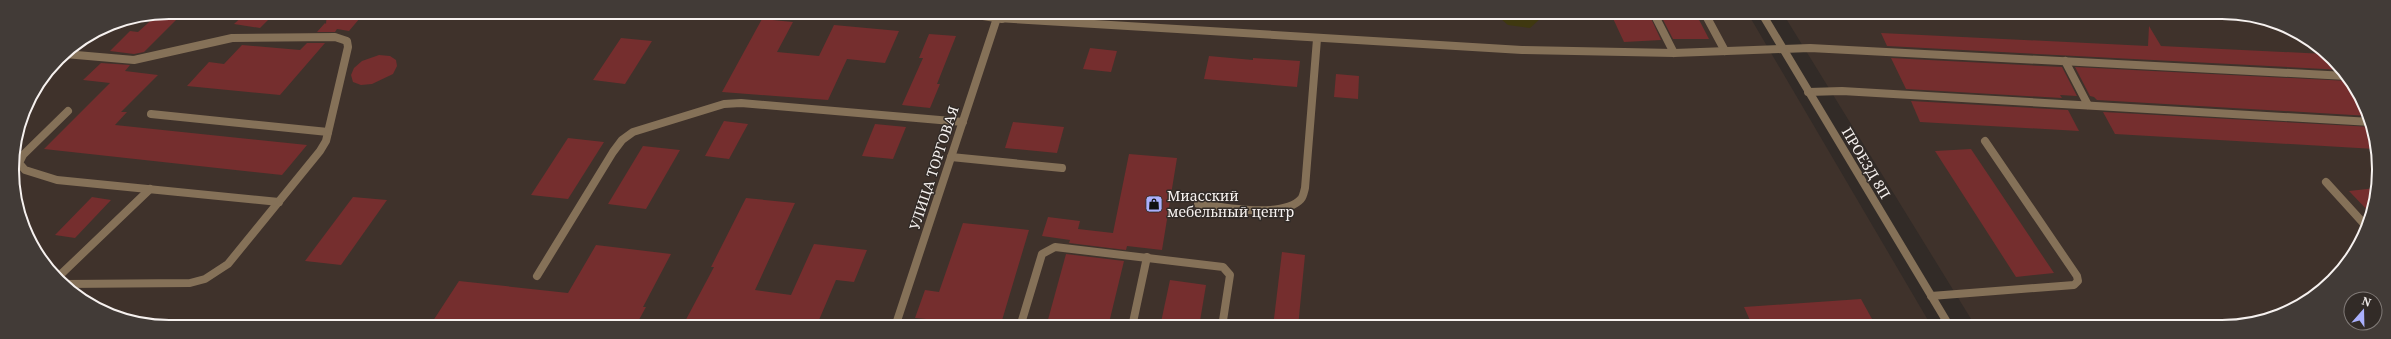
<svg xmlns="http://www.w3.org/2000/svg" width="2391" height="339" viewBox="0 0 2391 339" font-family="'Noto Serif',serif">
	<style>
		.built { fill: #3f322b }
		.green { fill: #3f3810 }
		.building { fill: #752e2e }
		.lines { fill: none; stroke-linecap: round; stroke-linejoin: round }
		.service { stroke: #857158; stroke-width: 8 }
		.minor { stroke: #857158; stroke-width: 8 }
		.labels { text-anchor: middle; stroke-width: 3; stroke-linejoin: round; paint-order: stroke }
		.street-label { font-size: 14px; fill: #f6f1ef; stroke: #322b27 }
		.poi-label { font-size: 14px; fill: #f6f1ef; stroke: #322b27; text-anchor: start }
		.rim { fill: none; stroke: #f6f1ef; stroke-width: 2 }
	</style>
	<rect width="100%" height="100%" fill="#322b27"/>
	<g class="built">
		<path d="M170 12H1747L1932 327H159L100 311 51 274 20 220 12 159 24 109 43 81 85 40 109 24Z"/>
		<path d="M1782 12H2232L2291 28 2340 66 2371 119 2379 180 2363 239 2333 281 2282 315 2232 327H1976Z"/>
	</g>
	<path class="green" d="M1493 12H1538L1541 18 1530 28 1508 25Z"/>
	<g class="building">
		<path d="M170 12H184L144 52 134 54 110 51 130 31 138 32 157 15Z"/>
		<path d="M247 12H276L260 28 234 24Z"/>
		<path d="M327 12H365L349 31 337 29 335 32H317L325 23 326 24Z"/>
		<path d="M1610 12H1648L1661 40 1624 42Z"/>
		<path d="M1659 12H1695L1709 39H1673Z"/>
		<path d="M762 19 793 22 777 52 819 56 834 25 899 31 885 63 847 59 828 100 722 92Z"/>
		<path d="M2149 26 2161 46 2325 54 2343 70 1887 46 1881 33 2148 46Z"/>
		<path d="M929 34 956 36 937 84H940L930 108 902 105 923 58H919Z"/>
		<path d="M621 38 652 41 625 84 593 80Z"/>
		<path d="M307 43H325L280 95 187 86 209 62 224 64 242 45 300 50Z"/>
		<path d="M1090 48 1117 51 1111 72 1083 69Z"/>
		<path d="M379 55 390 56 396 60 397 66 393 74 372 84 361 85 353 82 351 75 354 68 362 61Z"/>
		<path d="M1209 56 1253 60V58L1300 61 1297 87 1204 79Z"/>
		<path d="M1891 58 2062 67 2077 96 2060 95 2062 98 1906 89Z"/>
		<path d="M101 63 130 65 125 71 158 75 121 112H127L115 125 307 145 282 175 44 149 110 83 83 80Z"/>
		<path d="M2075 67 2349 81 2369 116 2097 100 2094 97 2090 96Z"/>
		<path d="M1336 74 1359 76 1358 99 1334 97Z"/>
		<path d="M1911 101 2068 110 2079 131 1920 122Z"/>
		<path d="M2103 112 2372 127 2375 149 2115 134Z"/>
		<path d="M724 121 748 124 729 159 705 156Z"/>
		<path d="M1013 122 1064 127 1057 153 1005 148Z"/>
		<path d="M875 124 906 127 893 159 862 156Z"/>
		<path d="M568 138 604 142 568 199 531 195Z"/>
		<path d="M643 146 680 150 646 209 608 204Z"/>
		<path d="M1971 149 2054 273 2016 277 1935 151Z"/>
		<path d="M1129 154 1177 158 1162 250 1127 246 1126 250 1069 243 1070 240 1042 236 1048 217 1080 221 1078 229 1113 233Z"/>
		<path d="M2376 188 2370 213 2349 191Z"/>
		<path d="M92 197 111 200 75 238 55 235Z"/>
		<path d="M353 197 387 200 341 265 305 261Z"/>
		<path d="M746 198 795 203 755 290 791 295 814 244 867 250 854 282 836 280 816 327H682L714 267H711Z"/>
		<path d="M963 223 1029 230 1000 327H924L926 319 915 318 925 290 939 292Z"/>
		<path d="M596 245 671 254 643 307H646L635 327H429L459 281 568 293Z"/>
		<path d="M1282 252 1305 255 1298 327H1273Z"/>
		<path d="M1066 254 1124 261 1108 327H1046Z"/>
		<path d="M1170 280 1206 285 1199 327H1160Z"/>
		<path d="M1861 299 1872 319 1753 327 1744 307Z"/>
	</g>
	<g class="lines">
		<g class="service">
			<path d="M958 12 1002 19 1004 12"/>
			<path d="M1653 12 1674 53"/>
			<path d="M1704 12 1725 51"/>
			<path d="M1783 49 1810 48 2346 76"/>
			<path d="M65 54 134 60 232 38 335 37 347 41 348 47 326 141 320 151 228 264 205 279 190 283 65 284"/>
			<path d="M2065 61 2088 105"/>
			<path d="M1808 92 1842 91 2371 122"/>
			<path d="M68 111 23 155 19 163 25 170 57 180 279 202"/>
			<path d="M151 114 328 132"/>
			<path d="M951 157 1062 168"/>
			<path d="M2326 182 2366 226"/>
			<path d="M1198 204C1222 207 1283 219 1301 199 1303 197 1304 192 1305 188L1317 39"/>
			<path d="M537 276 613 152 622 140 633 132 724 104 741 103 963 122"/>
			<path d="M57 278 150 189"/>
			<path d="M1931 296 2074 285 2078 281 2077 276 1985 141"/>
			<path d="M1020 327 1042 254 1055 247 1223 267 1230 275 1222 327"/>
			<path d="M1132 327 1147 257"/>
		</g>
		<g class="minor">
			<path d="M1761 12 1950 327"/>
			<path d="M895 327 997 18 1522 50 1674 53 1783 49"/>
		</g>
	</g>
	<defs>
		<g id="shop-square" transform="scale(0.9)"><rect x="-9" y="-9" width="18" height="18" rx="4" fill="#aab0fc" stroke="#322b27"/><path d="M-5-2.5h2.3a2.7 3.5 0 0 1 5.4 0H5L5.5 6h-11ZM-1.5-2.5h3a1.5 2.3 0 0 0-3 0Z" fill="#111"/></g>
	</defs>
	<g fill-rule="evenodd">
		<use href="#shop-square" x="1154" y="204"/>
	</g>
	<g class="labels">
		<g class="street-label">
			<text transform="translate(1866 163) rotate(59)" y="5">ПРОЕЗД 8П</text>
			<text transform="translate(934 168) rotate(-72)" y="5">УЛИЦА ТОРГОВАЯ</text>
		</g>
		<g class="poi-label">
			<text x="1167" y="201">Миасский<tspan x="1167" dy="16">мебельный центр</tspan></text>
		</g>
	</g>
	<path d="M0 0H2391V339H0ZM169 19H2222A150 150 0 0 1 2372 169V170A150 150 0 0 1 2222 320H169A150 150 0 0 1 19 170V169A150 150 0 0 1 169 19Z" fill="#423b37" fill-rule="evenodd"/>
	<path class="rim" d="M169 19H2222A150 150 0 0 1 2372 169V170A150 150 0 0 1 2222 320H169A150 150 0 0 1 19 170V169A150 150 0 0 1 169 19Z"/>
	<g transform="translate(2363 311) rotate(20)"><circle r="19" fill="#322b27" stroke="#807a77"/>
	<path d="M0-3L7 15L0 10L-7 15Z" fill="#aab0fc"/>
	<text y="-6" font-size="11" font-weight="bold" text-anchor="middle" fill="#f6f1ef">N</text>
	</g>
</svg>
